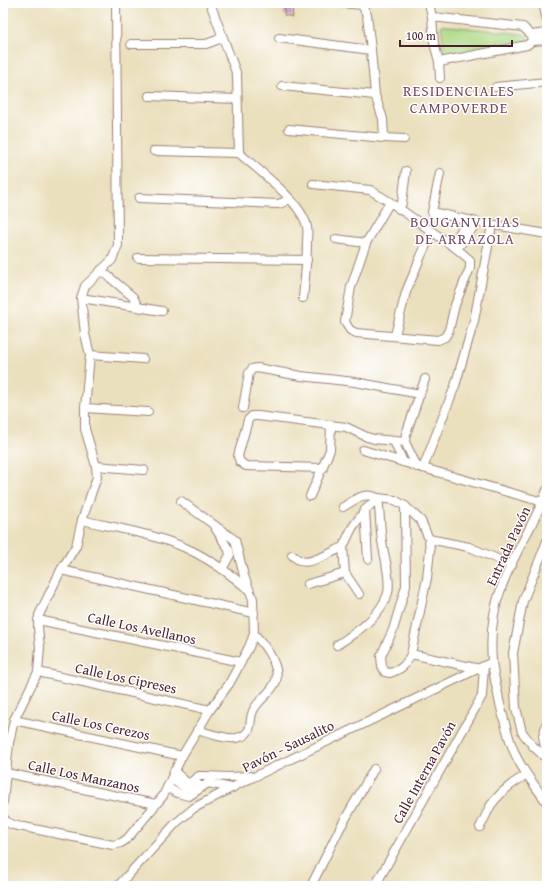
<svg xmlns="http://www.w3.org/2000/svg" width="550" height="889" viewBox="0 0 550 889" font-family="'Gentium Book Plus',serif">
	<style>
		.green { fill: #add986; stroke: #7c7c58 }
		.building { fill: #c7a2c8 }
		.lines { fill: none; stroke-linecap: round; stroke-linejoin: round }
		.minor-casing { stroke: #9a8074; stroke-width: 10 }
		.minor { stroke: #fff; stroke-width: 8 }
		.labels { text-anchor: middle; stroke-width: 3; stroke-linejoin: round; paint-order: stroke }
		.street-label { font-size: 14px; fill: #4a1f2b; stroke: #fff }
		.neighbourhood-label { font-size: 15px; letter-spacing: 1px; fill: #764d62; stroke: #fff }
	</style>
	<rect width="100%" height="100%" fill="#fff"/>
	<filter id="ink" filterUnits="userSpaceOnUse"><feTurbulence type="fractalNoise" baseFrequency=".025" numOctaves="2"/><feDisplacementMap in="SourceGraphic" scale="8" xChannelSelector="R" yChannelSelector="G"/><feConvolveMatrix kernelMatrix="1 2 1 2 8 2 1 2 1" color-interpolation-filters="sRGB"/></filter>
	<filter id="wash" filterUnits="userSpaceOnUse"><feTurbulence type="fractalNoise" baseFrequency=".012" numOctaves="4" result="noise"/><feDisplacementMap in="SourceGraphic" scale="16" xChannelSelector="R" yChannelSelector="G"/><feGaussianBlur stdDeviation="0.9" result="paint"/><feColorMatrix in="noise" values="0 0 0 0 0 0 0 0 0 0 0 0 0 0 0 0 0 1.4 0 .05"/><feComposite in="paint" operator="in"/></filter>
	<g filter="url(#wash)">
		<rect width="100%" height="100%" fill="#ebe0be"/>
		<path class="green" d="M441 25 523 34 528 38V41L523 46 445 57Z"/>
		<g id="blocks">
			<path class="building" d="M285 3H292L293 17 284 15Z"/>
		</g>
	</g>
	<g filter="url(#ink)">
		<use href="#blocks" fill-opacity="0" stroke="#9a8074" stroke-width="1"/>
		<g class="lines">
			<g class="minor-casing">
				<g id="minor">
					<path d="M210 3 237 75 239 153C258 170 302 202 307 227 308 232 307 237 307 242 307 261 305 279 303 298"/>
					<path d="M340 3 363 5"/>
					<path d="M361 3 367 15 371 50 375 95 383 119 384 138"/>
					<path d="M429 3 432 17 434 43 439 62 440 78"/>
					<path d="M543 3 547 21"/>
					<path d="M432 17 523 27 531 35 532 41 527 45 439 62"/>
					<path d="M531 35 547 33"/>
					<path d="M279 38 371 50"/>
					<path d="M532 41 547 40"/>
					<path d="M131 44H206L217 40 222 37"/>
					<path d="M282 86 375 95"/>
					<path d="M496 87 547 82"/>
					<path d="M149 96 237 99"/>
					<path d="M289 129 384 138 404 139"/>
					<path d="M154 151 239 153"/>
					<path d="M440 173 432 212 477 222 547 234"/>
					<path d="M313 184 370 190 390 202 457 249 470 260V268L455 305 449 330 445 337 438 340 356 333 350 330 345 322 351 287 366 243 390 202"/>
					<path d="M139 198 277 204 282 203 289 199"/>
					<path d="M399 209 402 203 406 171"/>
					<path d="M336 239 366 243"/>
					<path d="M451 245 469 220"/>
					<path d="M457 249 477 222"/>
					<path d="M138 258 307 260"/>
					<path d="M101 270 133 297 138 307"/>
					<path d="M81 298 162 311"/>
					<path d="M395 335 406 292 421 256 432 232"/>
					<path d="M90 355 143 359"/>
					<path d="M85 408 148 412"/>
					<path d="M243 408 249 373 252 369 257 368 301 376 355 382 420 394"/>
					<path d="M394 441 403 462"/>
					<path d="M363 450 423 468 543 502"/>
					<path d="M96 466 144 470"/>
					<path d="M417 467 405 442 406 434 425 379"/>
					<path d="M323 468 246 466 240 462 238 456 248 420 252 416H258L346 427 367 437 374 439 405 442"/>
					<path d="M423 468 455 386 474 321 492 225"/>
					<path d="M547 490C535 523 514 553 502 586 493 609 490 636 492 661 493 674 497 687 499 700 504 719 508 740 517 758 525 774 537 788 547 803"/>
					<path d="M310 496 330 450 331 425"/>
					<path d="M405 506 406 586 393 630 381 656 382 666 385 672 390 673C402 669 406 665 411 654"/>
					<path d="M365 510 368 559"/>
					<path d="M82 520C120 529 162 535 196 553 215 563 233 576 249 590"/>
					<path d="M214 526 229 550 230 555 222 569"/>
					<path d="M429 539 469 547 512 565"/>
					<path d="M292 555C295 557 298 560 301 561 310 565 334 551 343 547"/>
					<path d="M61 570 254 613"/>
					<path d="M308 584 345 573"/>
					<path d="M359 594 345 573 343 547 352 528 365 510 378 498 395 500 405 506 421 521 429 539 430 550 427 578 411 654 480 669"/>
					<path d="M38 620 241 662"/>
					<path d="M337 645C357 632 380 617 388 593 391 579 384 555 382 541 380 527 380 512 378 498 364 491 355 500 343 507"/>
					<path d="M38 672 210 710"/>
					<path d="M14 720 182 756"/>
					<path d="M547 722 543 736 547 759"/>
					<path d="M197 730C208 733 226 740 237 738 256 733 247 721 254 709 259 700 269 694 274 685 284 670 264 644 254 634"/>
					<path d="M547 759 533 746 522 732 516 708 513 653 523 601 547 541"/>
					<path d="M174 771 186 782 190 783 199 776H203L229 777 250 776"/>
					<path d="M6 773 156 804"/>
					<path d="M171 779C180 785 190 793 199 785"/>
					<path d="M168 788 177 793 189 796 208 783 232 788"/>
					<path d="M3 802 9 743 14 720 38 672 40 647 38 627 39 615 61 570 76 546 82 520 97 477 96 466 85 429V408L90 355 85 334 81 298 85 286 112 260 118 245 116 3"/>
					<path d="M3 817C7 825 16 826 24 827L113 845 121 843 127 839 163 796 182 756 210 710 229 684 249 647 254 634 253 599 244 576 235 540 181 501"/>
					<path d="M480 827C484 820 487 812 491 805 500 792 514 782 526 775"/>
					<path d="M118 886 176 823 194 808 237 785 492 662"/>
					<path d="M311 886 340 828 374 769"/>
					<path d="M375 886 482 696 484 666"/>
				</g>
			</g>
			<use href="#minor" class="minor"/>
		</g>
	</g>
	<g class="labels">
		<g class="street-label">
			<text transform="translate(508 546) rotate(-65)" y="5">Entrada Pavón</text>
			<text transform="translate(142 628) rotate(12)" y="5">Calle Los Avellanos</text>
			<text transform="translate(126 678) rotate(12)" y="5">Calle Los Cipreses</text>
			<text transform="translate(101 725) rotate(12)" y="5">Calle Los Cerezos</text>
			<text transform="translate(288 746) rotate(-26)" y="5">Pavón - Sausalito</text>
			<text transform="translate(424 772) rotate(-61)" y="5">Calle Interna Pavón</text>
			<text transform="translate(84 776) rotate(12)" y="5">Calle Los Manzanos</text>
		</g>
		<g class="neighbourhood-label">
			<text x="459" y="96">RESIDENCIALES<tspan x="459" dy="17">CAMPOVERDE</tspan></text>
			<text x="465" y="227">BOUGANVILIAS<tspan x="465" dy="17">DE ARRAZOLA</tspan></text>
		</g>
	</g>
	<rect width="550" height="889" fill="none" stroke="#fff" stroke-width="16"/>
	<path d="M400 40v6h112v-6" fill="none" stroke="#4a1f2b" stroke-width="2"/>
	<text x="406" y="40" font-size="12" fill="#4a1f2b" stroke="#ffffff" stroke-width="3" paint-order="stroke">100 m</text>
</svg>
